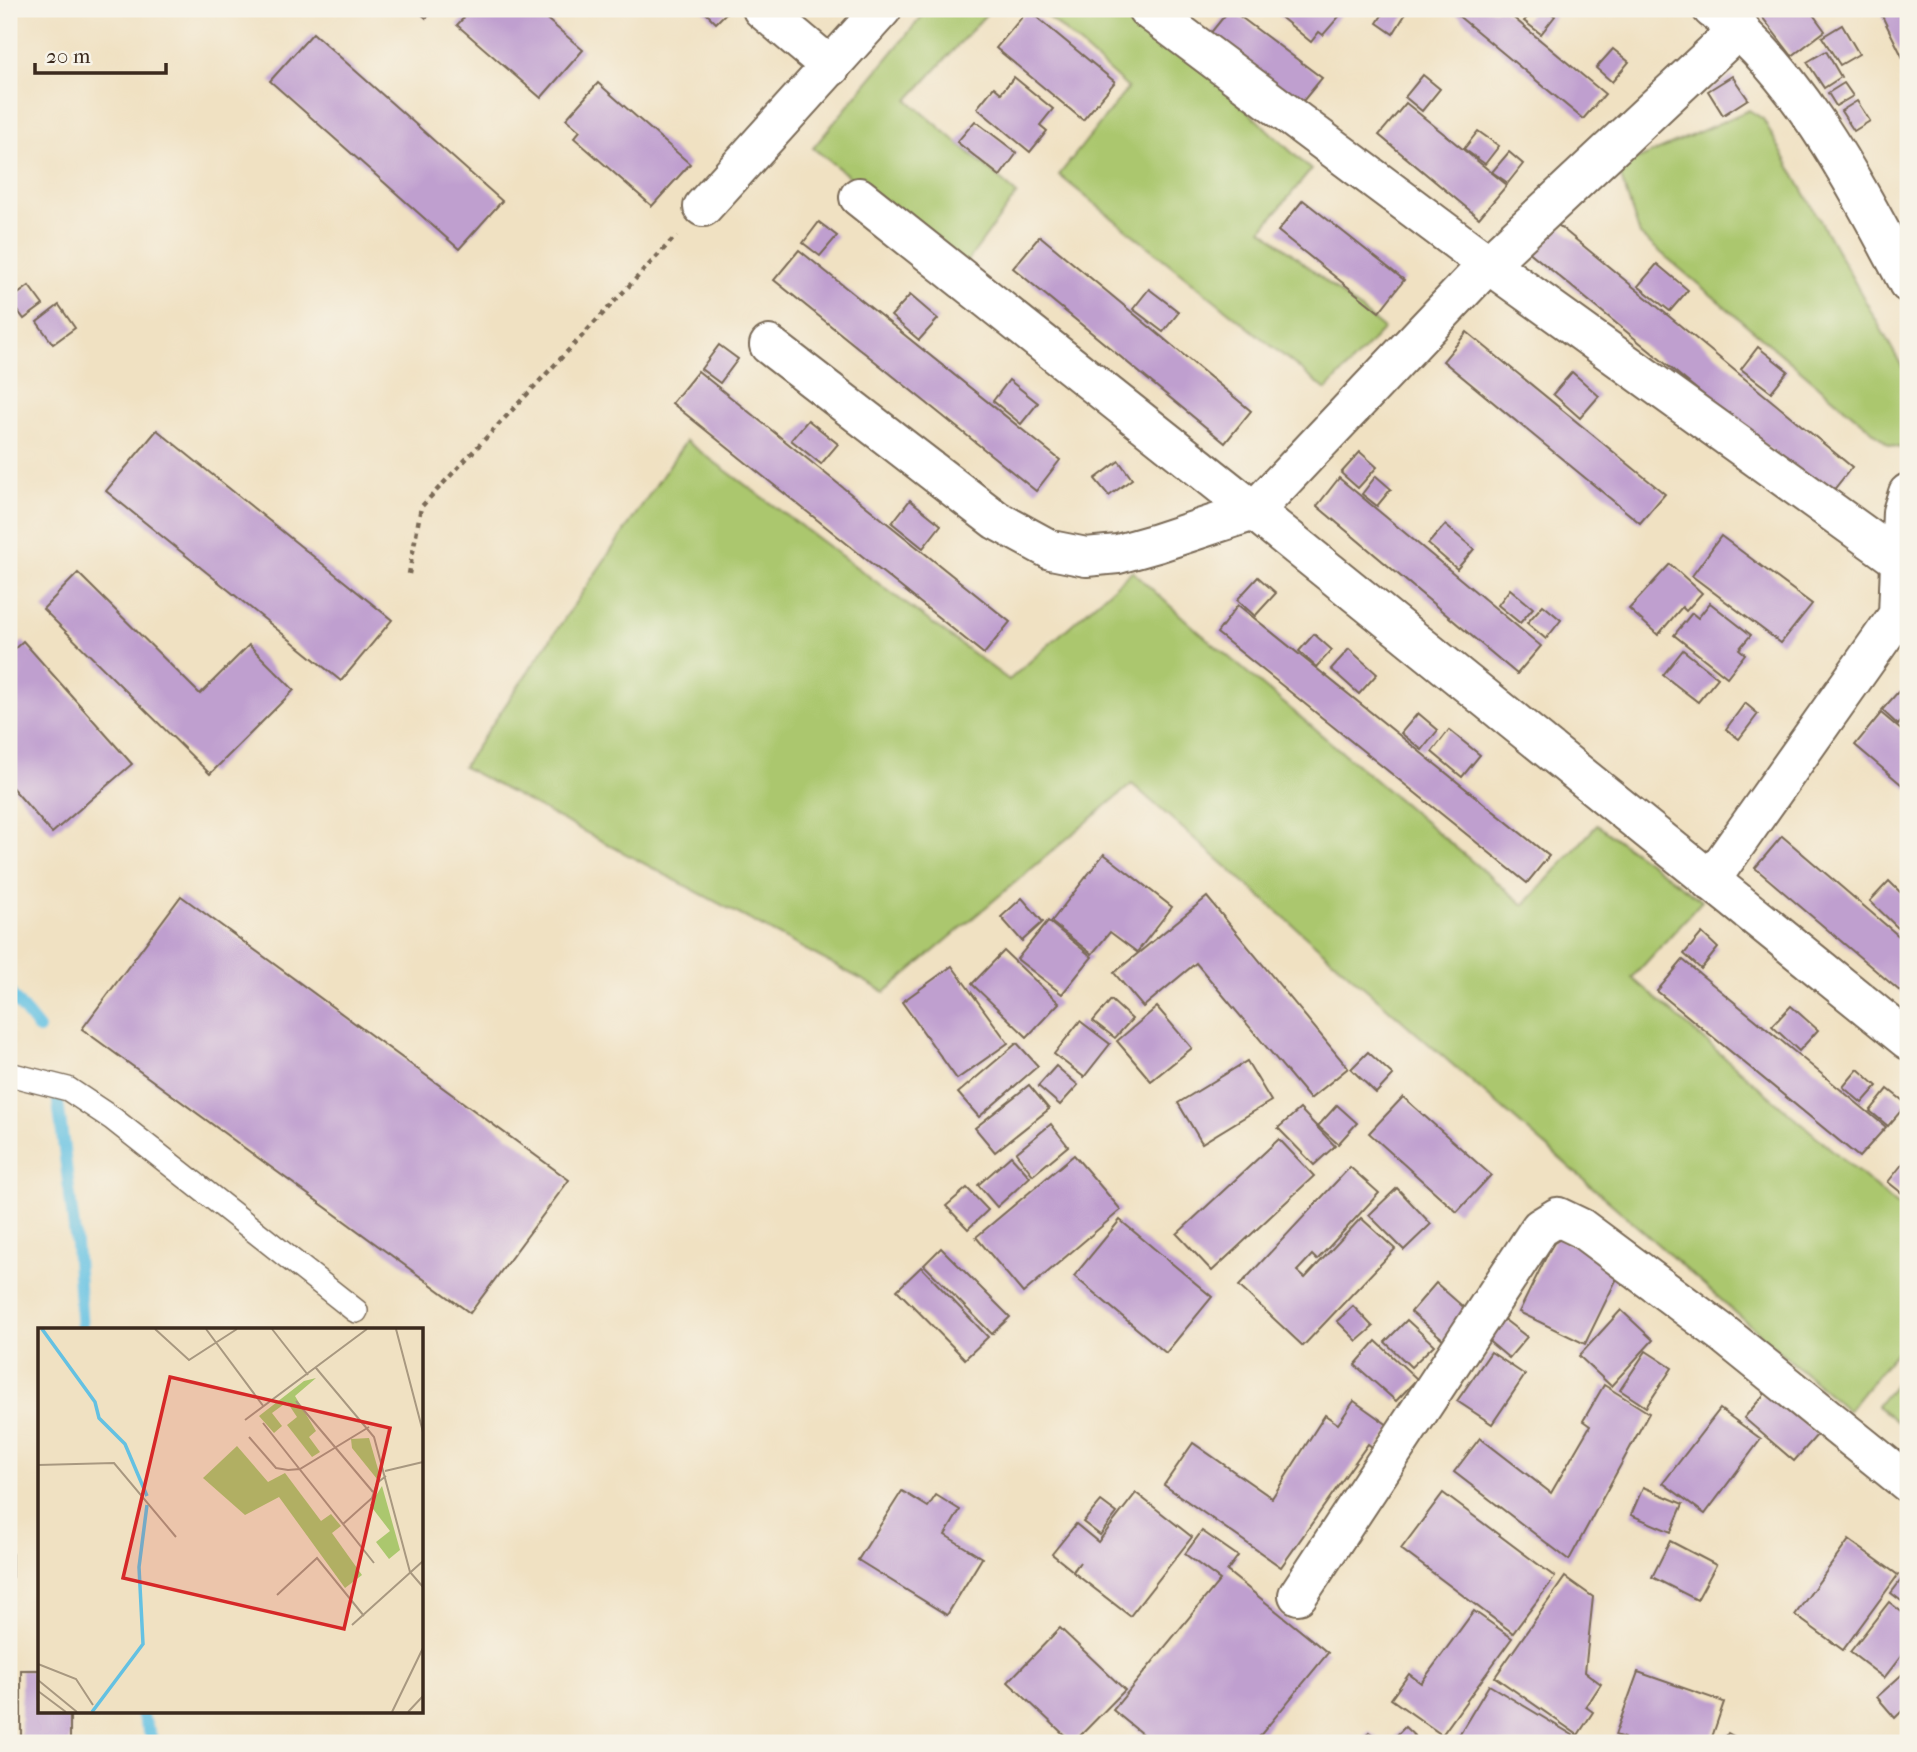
<svg xmlns="http://www.w3.org/2000/svg" width="1917" height="1752" viewBox="0 0 1917 1752" font-family="'IM FELL French Canon',serif">
	<style>
		.green { fill: #abc76e; stroke: #737846; stroke-width: 2 }
		.lines { fill: none; stroke-linecap: round; stroke-linejoin: round }
		.stream { stroke: #64c1e2; stroke-width: 12 }
		.building { fill: #bf9fcf }
		.lane-casing { stroke: #7a6a57; stroke-width: 26 }
		.street-casing { stroke: #7a6a57; stroke-width: 42 }
		.path { stroke: #7a6a57; stroke-width: 4.5; stroke-dasharray: 5 5; stroke-linecap: butt }
		.lane { stroke: #fff; stroke-width: 23 }
		.street { stroke: #fff; stroke-width: 38 }
		.inset-river { fill: none; stroke: #64c1e2; stroke-width: 3.5 }
		.inset-road { fill: none; stroke: #a89880; stroke-width: 2 }
		.view { fill: #d62828; fill-opacity: 0.15; stroke: #d62828; stroke-width: 3.5 }
		.inset-edge { fill: none; stroke: #3b2a1e; stroke-width: 3.5 }
	</style>
	<rect width="100%" height="100%" fill="#f7f3e8"/>
	<filter id="ink" filterUnits="userSpaceOnUse"><feTurbulence type="fractalNoise" baseFrequency=".0143" numOctaves="2"/><feDisplacementMap in="SourceGraphic" scale="14" xChannelSelector="R" yChannelSelector="G"/><feConvolveMatrix kernelMatrix="1 2 1 2 8 2 1 2 1" color-interpolation-filters="sRGB"/></filter>
	<filter id="wash" filterUnits="userSpaceOnUse"><feTurbulence type="fractalNoise" baseFrequency=".00686" numOctaves="4" result="noise"/><feDisplacementMap in="SourceGraphic" scale="28" xChannelSelector="R" yChannelSelector="G"/><feGaussianBlur stdDeviation="1.57" result="paint"/><feColorMatrix in="noise" values="0 0 0 0 0 0 0 0 0 0 0 0 0 0 0 0 0 1.4 0 .05"/><feComposite in="paint" operator="in"/></filter>
	<g filter="url(#wash)">
		<rect width="100%" height="100%" fill="#f0e1c2"/>
		<g class="green">
			<path d="M928 9H991L908 100 1017 194 964 266 813 148Z"/>
			<path d="M1040 9H1137L1311 170 1262 229 1384 329 1326 390 1059 175 1128 88Z"/>
			<path d="M1749 110 1763 119 1908 377V444L1905 449 1889 445 1640 235 1618 168Z"/>
			<path d="M686 441 1009 680 1132 571 1199 632 1524 905 1597 825 1702 901 1632 978 1908 1215V1337L1848 1411 1132 784 885 992 463 767Z"/>
			<path d="M1908 1367V1430L1877 1406Z"/>
		</g>
		<g class="lines">
			<g class="stream">
				<path d="M9 992 39 1029"/>
				<path d="M57 1094 76 1244 82 1330"/>
				<path d="M141 1712 154 1743"/>
			</g>
		</g>
		<g id="blocks">
			<g class="building">
				<path d="M416 9H435L426 18Z"/>
				<path d="M472 9H535L583 50 541 98 457 25Z"/>
				<path d="M702 9H730L716 23Z"/>
				<path d="M1230 9 1322 78 1294 112 1204 41Z"/>
				<path d="M1271 9H1339L1343 12 1323 35 1319 32 1311 42Z"/>
				<path d="M1386 9H1396L1405 15 1393 34 1377 23Z"/>
				<path d="M1450 9H1503L1605 94 1583 119Z"/>
				<path d="M1534 9H1546L1555 16 1541 34 1524 21Z"/>
				<path d="M1756 9H1809L1825 31 1792 56Z"/>
				<path d="M1898 9H1908V68L1882 16Z"/>
				<path d="M1028 10 1115 82 1083 120 996 48Z"/>
				<path d="M1842 25 1859 54 1840 65 1822 37Z"/>
				<path d="M313 33 502 201 459 249 270 81Z"/>
				<path d="M1613 49 1629 62 1612 82 1596 68Z"/>
				<path d="M1826 51 1841 77 1824 88 1807 62Z"/>
				<path d="M1423 75 1440 89 1422 111 1405 97Z"/>
				<path d="M1732 76 1748 99 1723 115 1708 91Z"/>
				<path d="M1014 77 1053 109 1040 125 1047 131 1030 152 977 108 994 87 1001 93Z"/>
				<path d="M598 83 690 164 652 206 574 138 580 131 566 119Z"/>
				<path d="M1844 83 1853 96 1836 106 1828 93Z"/>
				<path d="M1857 101 1870 121 1854 131 1841 111Z"/>
				<path d="M1406 103 1507 185 1479 218 1379 135Z"/>
				<path d="M975 121 1017 153 1000 176 957 142Z"/>
				<path d="M1478 131 1499 146 1485 164 1464 149Z"/>
				<path d="M1509 152 1523 164 1508 183 1492 172Z"/>
				<path d="M1303 200 1404 280 1379 312 1278 231Z"/>
				<path d="M1552 220 1852 467 1828 497 1527 250Z"/>
				<path d="M819 222 837 236 820 256 803 243Z"/>
				<path d="M1040 236 1251 411 1225 443 1013 268Z"/>
				<path d="M799 250 1060 460 1036 491 774 280Z"/>
				<path d="M1657 264 1688 290 1670 311 1638 286Z"/>
				<path d="M29 286 43 305 24 319 10 300Z"/>
				<path d="M1149 289 1179 312 1163 332 1133 309Z"/>
				<path d="M910 295 938 319 919 340 891 316Z"/>
				<path d="M59 305 75 328 53 344 37 322Z"/>
				<path d="M1467 332 1665 494 1640 523 1443 361Z"/>
				<path d="M719 345 738 359 720 383 701 369Z"/>
				<path d="M1758 347 1788 371 1771 392 1741 369Z"/>
				<path d="M698 371 1010 622 984 654 672 403Z"/>
				<path d="M1572 372 1599 396 1580 418 1553 394Z"/>
				<path d="M1009 380 1038 403 1021 424 993 401Z"/>
				<path d="M808 420 838 444 821 464 791 440Z"/>
				<path d="M157 430 392 620 341 681 106 491Z"/>
				<path d="M1360 452 1377 467 1358 488 1341 473Z"/>
				<path d="M1119 461 1132 479 1109 496 1095 479Z"/>
				<path d="M1376 476 1391 489 1377 506 1362 494Z"/>
				<path d="M1339 478 1541 646 1517 674 1317 506Z"/>
				<path d="M910 500 941 525 923 548 892 523Z"/>
				<path d="M1445 525 1474 549 1457 569 1428 544Z"/>
				<path d="M1721 536 1812 604 1781 643 1692 576Z"/>
				<path d="M1670 564 1702 593 1686 611 1682 607 1658 635 1629 609Z"/>
				<path d="M78 573 200 694 249 645 294 690 210 774 43 609Z"/>
				<path d="M1258 577 1276 593 1255 616 1237 600Z"/>
				<path d="M1510 589 1533 608 1520 623 1498 605Z"/>
				<path d="M1710 603 1751 635 1739 649 1745 654 1727 677 1674 635 1692 613 1698 618Z"/>
				<path d="M1238 605 1549 856 1527 883 1217 633Z"/>
				<path d="M1543 605 1561 620 1546 639 1527 623Z"/>
				<path d="M1314 634 1332 650 1316 667 1299 651Z"/>
				<path d="M23 641 132 764 52 833 9 784V654Z"/>
				<path d="M1349 649 1377 674 1359 694 1331 669Z"/>
				<path d="M1683 650 1718 678 1698 702 1663 675Z"/>
				<path d="M1898 692 1908 702V714L1898 725 1882 710Z"/>
				<path d="M1745 703 1758 714 1739 739 1726 729Z"/>
				<path d="M1418 713 1438 730 1422 750 1401 733Z"/>
				<path d="M1881 713 1908 736V790L1855 745Z"/>
				<path d="M1449 730 1480 755 1462 777 1432 752Z"/>
				<path d="M1782 836 1908 944V998L1755 868Z"/>
				<path d="M1104 854 1172 907 1137 952 1110 932 1092 954 1051 922Z"/>
				<path d="M1889 881 1908 900V918L1898 928 1870 901Z"/>
				<path d="M181 896 569 1180 470 1313 82 1029Z"/>
				<path d="M1207 897 1348 1068 1310 1099 1196 963 1143 1007 1114 973Z"/>
				<path d="M1022 898 1043 922 1022 941 1001 917Z"/>
				<path d="M1048 921 1092 957 1062 994 1017 959Z"/>
				<path d="M1702 933 1718 948 1701 969 1684 954Z"/>
				<path d="M1004 951 1059 1003 1027 1037 972 984Z"/>
				<path d="M1683 960 1886 1127 1859 1157 1657 991Z"/>
				<path d="M952 966 1008 1043 957 1079 902 1002Z"/>
				<path d="M1111 1000 1132 1019 1115 1038 1093 1021Z"/>
				<path d="M1791 1006 1818 1030 1799 1051 1772 1026Z"/>
				<path d="M1157 1007 1192 1048 1151 1081 1117 1041Z"/>
				<path d="M1080 1021 1110 1044 1084 1077 1054 1054Z"/>
				<path d="M1017 1043 1038 1066 979 1117 958 1093Z"/>
				<path d="M1368 1052 1393 1075 1376 1093 1351 1069Z"/>
				<path d="M1247 1061 1271 1101 1202 1143 1178 1103Z"/>
				<path d="M1056 1066 1078 1085 1060 1105 1038 1086Z"/>
				<path d="M1858 1069 1877 1086 1862 1103 1843 1087Z"/>
				<path d="M1029 1085 1049 1109 995 1152 975 1128Z"/>
				<path d="M1888 1089 1907 1104 1888 1126 1870 1111Z"/>
				<path d="M1403 1097 1491 1175 1457 1212 1369 1133Z"/>
				<path d="M1337 1105 1357 1123 1338 1144 1318 1126Z"/>
				<path d="M1300 1109 1335 1146 1314 1165 1278 1128Z"/>
				<path d="M1051 1124 1068 1146 1033 1175 1016 1153Z"/>
				<path d="M1279 1139 1314 1176 1212 1271 1177 1234Z"/>
				<path d="M1074 1155 1121 1210 1023 1293 976 1237Z"/>
				<path d="M1011 1156 1030 1177 997 1207 978 1185Z"/>
				<path d="M1908 1157V1198L1888 1182Z"/>
				<path d="M1350 1167 1379 1193 1317 1260 1312 1255 1297 1271 1305 1278 1361 1218 1395 1249 1303 1346 1239 1286Z"/>
				<path d="M967 1188 988 1210 968 1229 946 1206Z"/>
				<path d="M1397 1188 1431 1224 1404 1250 1369 1215Z"/>
				<path d="M1120 1220 1212 1297 1166 1353 1074 1276Z"/>
				<path d="M1556 1237 1622 1268 1585 1344 1519 1312Z"/>
				<path d="M941 1248 1010 1317 992 1334 924 1265Z"/>
				<path d="M921 1267 988 1337 965 1359 897 1290Z"/>
				<path d="M1436 1283 1469 1312 1444 1340 1411 1312Z"/>
				<path d="M1353 1306 1373 1327 1357 1341 1337 1321Z"/>
				<path d="M1621 1310 1653 1340 1611 1386 1579 1356Z"/>
				<path d="M1501 1317 1527 1337 1509 1358 1485 1338Z"/>
				<path d="M1407 1320 1434 1345 1411 1367 1385 1342Z"/>
				<path d="M1376 1341 1417 1379 1396 1401 1355 1365Z"/>
				<path d="M1646 1351 1672 1368 1646 1407 1620 1390Z"/>
				<path d="M1491 1352 1525 1375 1492 1424 1457 1401Z"/>
				<path d="M1604 1385 1649 1413 1569 1560 1454 1472 1480 1438 1551 1493 1590 1426 1583 1421Z"/>
				<path d="M1767 1391 1817 1435 1794 1461 1744 1418Z"/>
				<path d="M1354 1401 1392 1428 1376 1450 1368 1444 1281 1567 1164 1485 1193 1443 1272 1498 1325 1415 1338 1424Z"/>
				<path d="M1720 1409 1761 1439 1705 1514 1663 1483Z"/>
				<path d="M9 1472H12L11 1502H9Z"/>
				<path d="M1643 1487 1683 1504 1671 1532 1631 1515Z"/>
				<path d="M902 1491 928 1507 936 1495 960 1510 945 1535 982 1558 947 1615 858 1560Z"/>
				<path d="M1136 1493 1192 1537 1130 1616 1073 1572 1080 1562 1073 1571 1052 1554 1076 1524 1098 1542Z"/>
				<path d="M1443 1493 1555 1577 1513 1633 1401 1549Z"/>
				<path d="M1101 1501 1117 1513 1100 1535 1083 1522Z"/>
				<path d="M1202 1531 1238 1556 1227 1571 1328 1653 1254 1743H1153L1113 1710 1220 1580 1185 1554Z"/>
				<rect x="9" y="1533" width="3" height="57"/>
				<path d="M1849 1540 1898 1575 1843 1650 1795 1615Z"/>
				<path d="M1670 1541 1716 1565 1697 1600 1652 1577Z"/>
				<path d="M1908 1571V1606L1891 1593Z"/>
				<path d="M1565 1577 1593 1597 1585 1672 1601 1684 1586 1707 1593 1712 1578 1735 1495 1677Z"/>
				<path d="M1889 1602 1908 1617V1647L1884 1678 1850 1652Z"/>
				<path d="M1474 1611 1512 1638 1442 1735 1391 1699 1409 1674 1421 1683Z"/>
				<path d="M1060 1628 1125 1690 1073 1743 1008 1682Z"/>
				<path d="M1908 1669V1705L1895 1718 1877 1697Z"/>
				<path d="M21 1670H40V1712H70V1743H21Z"/>
				<path d="M1638 1672 1724 1702 1710 1743H1622L1624 1738 1615 1735Z"/>
				<path d="M1489 1685 1586 1743H1454Z"/>
				<path d="M1405 1727 1422 1743 1391 1741Z"/>
				<path d="M1369 1732 1384 1743H1361Z"/>
				<path d="M1728 1733 1746 1743H1722Z"/>
			</g>
		</g>
	</g>
	<g filter="url(#ink)">
		<use href="#blocks" fill-opacity="0" stroke="#7a6a57" stroke-width="2"/>
		<g class="lines">
			<g class="lane-casing">
				<path id="lane" d="M9 1074 68 1089 113 1119 356 1311"/>
			</g>
			<g class="street-casing">
				<g id="street">
					<path d="M762 9 831 67"/>
					<path d="M1147 9 1488 264 1899 560"/>
					<path d="M1712 9C1797 68 1860 193 1908 283"/>
					<path d="M859 197 1254 511 1908 1040"/>
					<path d="M703 207 882 9"/>
					<path d="M769 345 996 520 1051 550 1086 557 1118 554 1157 543 1254 511 1488 264 1740 28"/>
					<path d="M1710 881 1898 615 1902 512 1908 493"/>
					<path d="M1298 1595 1540 1228 1558 1217 1581 1228 1722 1333 1908 1483"/>
				</g>
			</g>
			<path class="path" d="M409 574 421 507 676 236"/>
			<use href="#lane" class="lane"/>
			<use href="#street" class="street"/>
		</g>
	</g>
	<g transform="translate(38 1328)">
		<rect width="385" height="385" fill="#f0e1c2"/>
		<path d="M278 50 257 68 278 103 271 109 282 124 274 129 249 97 259 89 249 74 234 85 244 98 236 105 221 88 266 53ZM331 110 342 148 339 151 314 120 313 111ZM199 118 230 154 247 145 283 193 293 186 303 198 294 205 324 247 307 260 241 169 207 187 165 150ZM344 158 362 222 351 231 338 214 352 203 332 177Z" fill="#abc76e"/>
		<path class="inset-river" d="M4 1 57 74 61 90 87 116 109 168M54 384 105 316 101 239 109 177"/>
		<path class="inset-road" d="M117 1 151 32 199 1M168 1 226 79M234 1 270 47M358 1 385 104M278 40 336 109 372 244 385 259M258 73 335 164M207 92 329 1M225 95 336 235M211 109 238 140 250 142 262 141 331 99M0 137 76 135 138 209M347 143 385 134M305 196 334 170 339 155 348 148M239 267 279 230 326 288M314 297 385 233M0 336 38 351 55 377M0 352 39 384M0 363 28 384M354 384 385 320M370 384 385 368"/>
		<path class="view" d="M132 49 352 100 306 301 85 250Z"/>
		<rect width="385" height="385" class="inset-edge"/>
	</g>
	<rect width="1917" height="1752" fill="none" stroke="#f7f3e8" stroke-width="35"/>
	<path d="M35 63v10h131v-10" fill="none" stroke="#3b2a1e" stroke-width="3.5"/>
	<text x="46" y="63" font-size="21" fill="#3b2a1e" stroke="#f7f3e8" stroke-width="5" paint-order="stroke">20 m</text>
</svg>
